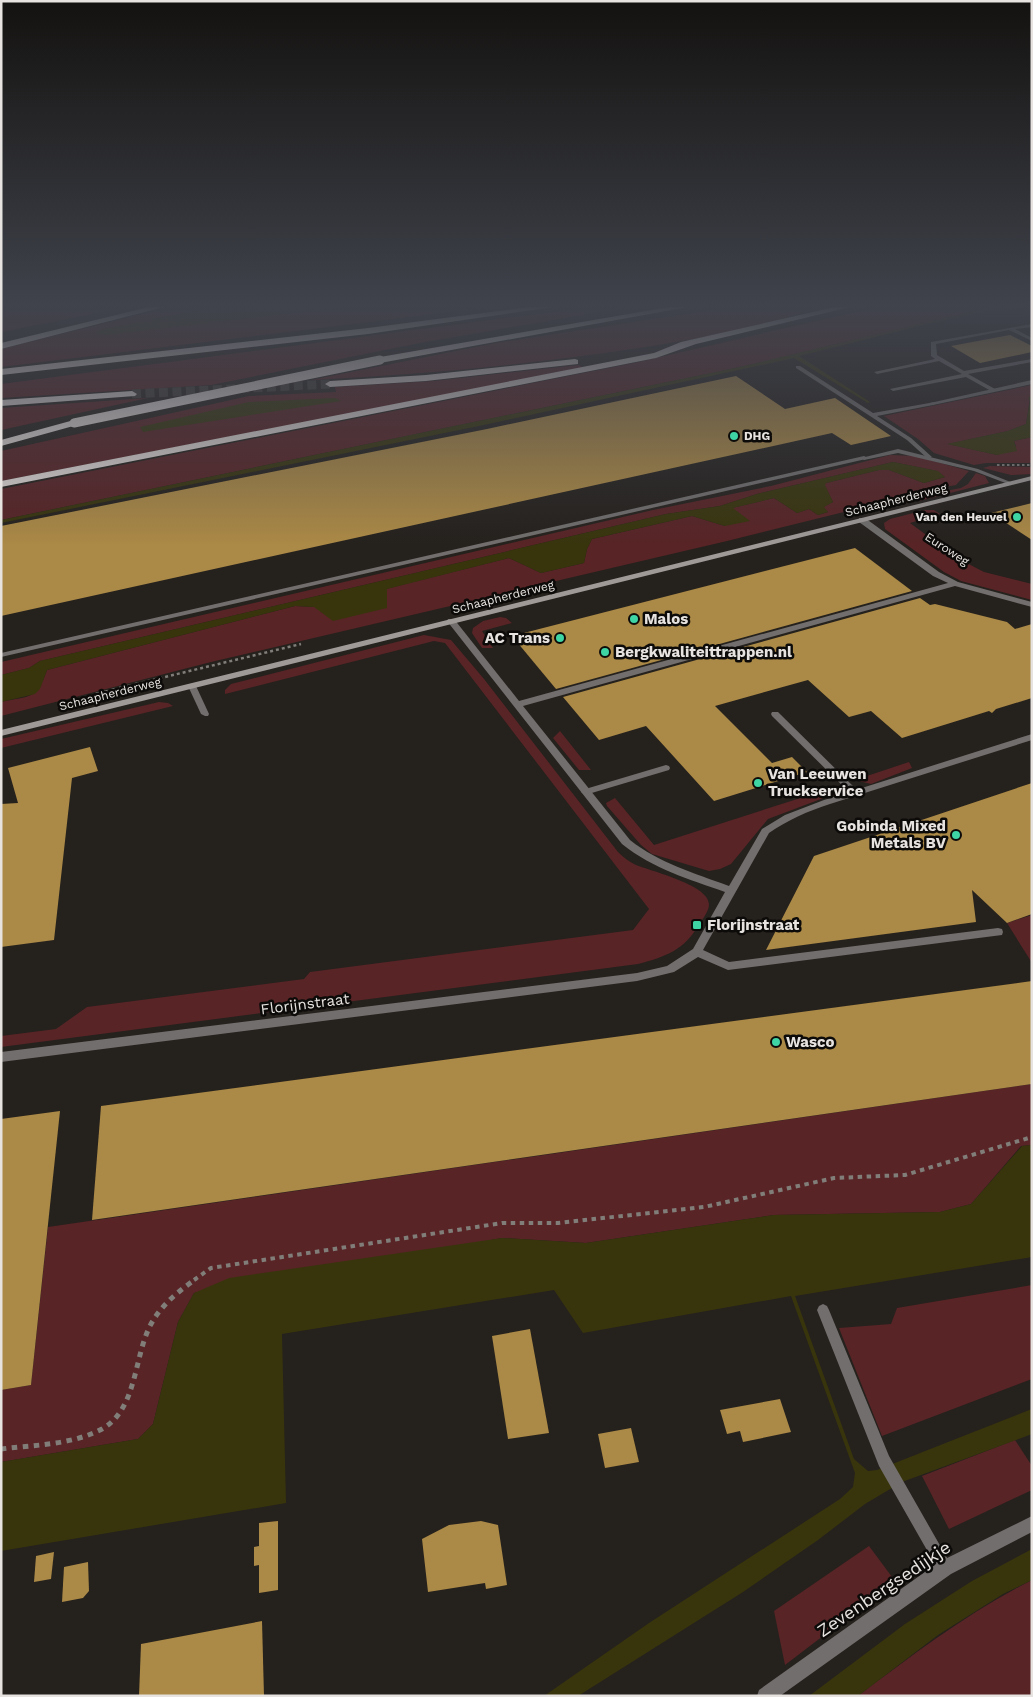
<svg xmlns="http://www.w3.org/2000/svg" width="1033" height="1697" viewBox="0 0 1033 1697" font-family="'Work Sans',sans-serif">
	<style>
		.green { fill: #582426 }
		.water { fill: #38350d }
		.building { fill: #ab8946 }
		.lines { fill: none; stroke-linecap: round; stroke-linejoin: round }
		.highway-tunnel { stroke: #423e3a; stroke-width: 9; stroke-dasharray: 9 4.5; stroke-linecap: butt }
		.path-far4 { stroke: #817e7a; stroke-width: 2; stroke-dasharray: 2.5 2.5; stroke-linecap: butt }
		.path-far3 { stroke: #817e7a; stroke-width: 2.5; stroke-dasharray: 3 3; stroke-linecap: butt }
		.path-far2 { stroke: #817e7a; stroke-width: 3; stroke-dasharray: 4 4; stroke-linecap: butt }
		.path-far1 { stroke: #817e7a; stroke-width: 4; stroke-dasharray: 4.5 4.5; stroke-linecap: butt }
		.path { stroke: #817e7a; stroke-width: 5; stroke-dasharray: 5.5 5.5; stroke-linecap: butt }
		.lane { fill: #716e6d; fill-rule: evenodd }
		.street { fill: #716e6d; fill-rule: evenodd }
		.secondary { fill: #9f9a98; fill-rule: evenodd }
		.highway { fill: #e3dbd8; fill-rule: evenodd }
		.highway-bridge { stroke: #e3dbd8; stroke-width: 9 }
		.poi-dot { fill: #3ed4a3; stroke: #0d0b09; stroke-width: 2 }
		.labels { text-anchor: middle; stroke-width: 5; stroke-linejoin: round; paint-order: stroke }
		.far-poi-label { font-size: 12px; font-weight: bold; fill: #e6e3e0; stroke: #0d0b09; text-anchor: start }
		.far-street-label { font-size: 12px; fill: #e6e3e0; stroke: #0d0b09 }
		.poi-label { font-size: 15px; font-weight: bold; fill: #e6e3e0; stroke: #0d0b09; text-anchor: start }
		.street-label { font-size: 15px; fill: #e6e3e0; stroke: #0d0b09 }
		.near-street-label { font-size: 18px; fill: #e6e3e0; stroke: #0d0b09 }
	</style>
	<rect width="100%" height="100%" fill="#25211d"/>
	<g class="green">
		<path d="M1 307H128L1 332Z"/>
		<path d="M171 307H218L154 319 99 335 343 307H490L1 367V349Z"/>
		<path d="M591 307H628L425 342 211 385 1 398V384Z"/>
		<path d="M733 307H831C785 317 740 330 694 339 567 361 440 374 311 380L496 343Z"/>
		<path d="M878 307H991L740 367 1 520V489L634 363Z"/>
		<path d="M579 365 583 368 1 481V451L249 396 336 392 335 387 434 381Z"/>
		<path d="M1032 385 1026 424 1008 431 948 444 997 455 1016 446 1014 441 1032 437V462L1029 463H986L974 465 934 453 918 439 884 416Z"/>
		<path d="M148 398 1 430V408Z"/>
		<path d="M890 455 915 456 969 471 956 485 902 495 844 512 727 541 211 662 1 716V702C31 695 36 701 47 670L295 606 314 607 509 558 541 573 584 563 587 549 592 539 692 516 725 526 732 508 774 498 797 513 809 509 818 515 828 512 823 507 833 502 824 484 826 483 879 470H889L924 483 945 477 937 471 893 462 757 494 720 506 666 514 40 661 29 668 1 675V662L653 510 771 486Z"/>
		<path d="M990 466 1032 467V474L1011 475 983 468Z"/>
		<path d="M976 473 985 476 989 483 923 500 897 504 894 501 961 488 968 484Z"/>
		<path d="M925 510H934L940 514 910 523 959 559 984 572 1032 584V600L961 581 944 572 885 529 884 523 890 519Z"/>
		<path d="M500 617 506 618 512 623 482 631 493 648H482L472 633 473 628 483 621Z"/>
		<path d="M424 635 451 640 484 679 618 852C623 857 628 861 634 864 649 871 708 884 709 904 709 911 703 919 699 924 685 950 665 957 638 964L1 1047V1036L56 1029 87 1007 304 979 310 972 633 930 649 909 445 643 434 641 225 694V690L231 684Z"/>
		<path d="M159 702 168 703 173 706 1 748V739Z"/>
		<path d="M560 731 591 770H579L553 738Z"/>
		<path d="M909 762 912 768 871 784 855 780Z"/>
		<path d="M838 786 842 791 768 819 731 864 720 869 709 871 652 854 641 845 607 806 606 803 615 798 654 845Z"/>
		<path d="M1032 915V963L1007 923Z"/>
		<path d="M1032 1084V1145L1021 1146 971 1204 940 1212 774 1215 586 1243 502 1238 194 1293 178 1322 153 1424 138 1439 1 1462V1390L31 1385 48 1227Z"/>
		<path d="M1032 1285V1379L882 1436 839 1328 891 1324 897 1308Z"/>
		<path d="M1015 1440 1032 1466V1490L949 1529 922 1476Z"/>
		<path d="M869 1546 895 1581 785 1665 774 1611Z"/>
		<path d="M1032 1580V1696H858C914 1654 969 1612 1032 1580Z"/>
	</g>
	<g class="water">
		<path d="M218 307H343L107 335 94 333 103 329Z"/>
		<path d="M991 307H1007L927 324 799 356 870 402 868 403 794 358 479 426 1 523V520L740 367Z"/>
		<path d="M1032 395V437L1014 441 1017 451 997 455 947 444 1008 431 1026 424 1030 401 1028 398Z"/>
		<path d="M335 398 341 401 143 432 140 427 249 402Z"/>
		<path d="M893 462 938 471 945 477 924 483 889 470H879L826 483 825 485 833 502 824 507 828 512 818 515 809 509 797 513 774 498 733 508 750 521 725 526 692 516 592 539 587 549 584 563 541 573 509 558 387 589V608L333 621 314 607 295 606 47 670 40 689 35 694 1 702V675L29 668 40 661 666 514 720 506 757 494Z"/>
		<path d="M1032 1145V1257L795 1296 854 1459 868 1471 877 1470 1032 1409V1434L902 1482 865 1504 818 1540 743 1592 578 1696H544L649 1623 840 1499 853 1487 855 1473 791 1296 583 1333 554 1290 282 1334 286 1503 1 1551V1462L138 1439 153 1424 178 1322 194 1293 229 1278 502 1238 586 1243 774 1215 940 1212 971 1204 1022 1146Z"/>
		<path d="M1032 1549V1580L1003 1594 938 1635 858 1696H809L905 1624 972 1581Z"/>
	</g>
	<g class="building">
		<path d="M1010 335 1032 346V352L980 363 951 346Z"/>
		<path d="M736 376 785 409 835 398 891 436 851 445 832 433 1 616V526L487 429Z"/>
		<path d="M1032 503V540L991 513Z"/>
		<path d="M855 548 912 591 556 689 512 636Z"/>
		<path d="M920 598 930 605 935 604 1007 622 1015 629 1032 624V698L996 709 992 713 989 711 902 738 871 711 849 717 808 680 715 706 772 763 792 757 807 772 714 801 646 726 599 740 563 697Z"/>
		<path d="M90 747 98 771 72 778 54 940 1 947V804L18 803 8 768Z"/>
		<path d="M1032 783V914L1007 923 972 890 976 922 766 950 814 856Z"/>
		<path d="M1032 981V1084L92 1220 101 1106Z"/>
		<path d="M60 1111 31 1385 1 1390V1119Z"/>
		<path d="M530 1329 549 1433 508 1439 492 1336Z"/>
		<path d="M780 1399 791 1432 743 1442 740 1431 727 1434 720 1410Z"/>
		<path d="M631 1428 639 1462 605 1468 598 1434Z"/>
		<path d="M278 1521V1590L259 1593V1565L254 1566V1547L259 1546V1523Z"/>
		<path d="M481 1521 498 1525 507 1585 486 1589 485 1583 428 1592 422 1539 449 1525Z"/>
		<path d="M54 1552 51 1579 34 1582 36 1556Z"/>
		<path d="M88 1562 89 1591 83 1598 62 1602 64 1567Z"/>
		<path d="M262 1621 264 1696H139L141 1644Z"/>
	</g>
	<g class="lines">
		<path class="highway-tunnel" d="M132 394 330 384"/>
		<path class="path-far4" d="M997 465H1032"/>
		<path class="path-far3" d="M136 684 301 644"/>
		<path class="path-far2" d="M96 694 141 683"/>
		<path class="path-far1" d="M194 1280 211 1268 502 1223H558L704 1207 834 1178 905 1175 1032 1137"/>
		<path class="path" d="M1 1449C33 1445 72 1445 102 1429 136 1410 134 1360 149 1328 159 1307 177 1292 196 1279"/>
		<g class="lane">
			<path d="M1032 324V327L1015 329 1032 338V341L1009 330 936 344 937 355 964 371 1032 359V362L968 374 995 389V391H991L966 377 893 391 890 389 962 374 939 361 877 374 874 372 935 359 931 356V342Z"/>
			<path d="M796 366H800L873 413 935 402V404L933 405 877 416 911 438 932 457 927 458 907 440 796 368Z"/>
			<path d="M864 456 866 457V459L1 657V653Z"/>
			<path d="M189 684H192L196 686 209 714 208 716H205L201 714 188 686Z"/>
			<path d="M772 712H778L858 791 859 793 858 795H852L772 716 771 714Z"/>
			<path d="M666 765 669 766 670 768 669 770 585 795 581 792 582 790Z"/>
			<path d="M823 1304 827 1306 829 1310 889 1456 950 1563 952 1568 950 1573 945 1575 940 1573 879 1466 817 1310 819 1306Z"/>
		</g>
		<g class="street">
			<path d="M1032 380V384L933 405 930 403Z"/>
			<path d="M898 449 978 469 1013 483 1008 484 974 471 898 453 864 460 861 458Z"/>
			<path d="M859 518H865L939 572 958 582 1032 602V607L955 586 523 706 630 840C659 863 694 873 729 886L762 829 785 815 824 800 1032 734V740L830 804C808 811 788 820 769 833L703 950 729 962 998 928 1002 929 1003 932 1002 935 728 970 698 957 674 972 637 981 1 1062V1052L637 973 667 966 693 949 725 892C689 879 653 869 622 844L447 621 448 619H454L519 701 948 583 933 576 859 522Z"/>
			<path d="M1032 1516V1532L951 1574 780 1696H757L759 1690 939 1562Z"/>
		</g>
		<path class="secondary" d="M1032 476V480L1 736V730Z"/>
		<g class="highway">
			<path d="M149 307H164L1 349V343Z"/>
			<path d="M529 307H553L368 334 1 375V369L368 328Z"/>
			<path d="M669 307H688L380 363 376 360 380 357Z"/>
			<path d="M835 307H850L696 344 656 358 1 487V481L654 353 681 342Z"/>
			<path d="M575 359 578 360V364L426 381 330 387 325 384 330 381 426 375Z"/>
			<path d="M132 391 137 394 135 396 1 406V400Z"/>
			<path d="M74 420 77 421V425L1 446V440Z"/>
		</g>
		<path class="highway-bridge" d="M74 423 380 360"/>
	</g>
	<linearGradient id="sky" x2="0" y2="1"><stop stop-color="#141210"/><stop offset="0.56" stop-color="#40434c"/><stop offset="1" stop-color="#40434c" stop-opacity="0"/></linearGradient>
	<rect width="1033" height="545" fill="url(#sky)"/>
	<g class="poi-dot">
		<circle cx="734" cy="436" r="5"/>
		<circle cx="1017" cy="517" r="5"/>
		<circle cx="634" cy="619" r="5"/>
		<circle cx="560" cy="638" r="5"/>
		<circle cx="605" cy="652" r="5"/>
		<circle cx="758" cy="783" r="5"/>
		<circle cx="956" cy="835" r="5"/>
		<rect x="692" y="920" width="10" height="10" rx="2.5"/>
		<circle cx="776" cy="1042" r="5"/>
	</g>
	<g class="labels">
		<g class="far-poi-label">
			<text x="744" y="440">DHG</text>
			<text x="1007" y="521" text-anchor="end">Van den Heuvel</text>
		</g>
		<g class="far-street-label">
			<text transform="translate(896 500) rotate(-14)" y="4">Schaapherderweg</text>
			<text transform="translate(947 549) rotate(33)" y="4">Euroweg</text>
			<text transform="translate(503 597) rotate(-14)" y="4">Schaapherderweg</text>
			<text transform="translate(110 694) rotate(-14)" y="4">Schaapherderweg</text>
		</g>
		<g class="poi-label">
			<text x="644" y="624">Malos</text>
			<text x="550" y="643" text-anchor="end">AC Trans</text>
			<text x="615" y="657">Bergkwaliteittrappen.nl</text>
			<text x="768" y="779">Van Leeuwen<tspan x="768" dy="17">Truckservice</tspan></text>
			<text x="946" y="831" text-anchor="end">Gobinda Mixed<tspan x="946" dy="17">Metals BV</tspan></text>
			<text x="707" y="930">Florijnstraat</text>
			<text x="786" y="1047">Wasco</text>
		</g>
		<g class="street-label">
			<text transform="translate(305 1004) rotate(-7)" y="5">Florijnstraat</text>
		</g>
		<g class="near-street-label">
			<text transform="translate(884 1589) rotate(-34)" y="6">Zevenbergsedijkje</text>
		</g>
	</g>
	<rect width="1033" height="1697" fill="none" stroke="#e6e3e0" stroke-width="5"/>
</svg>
